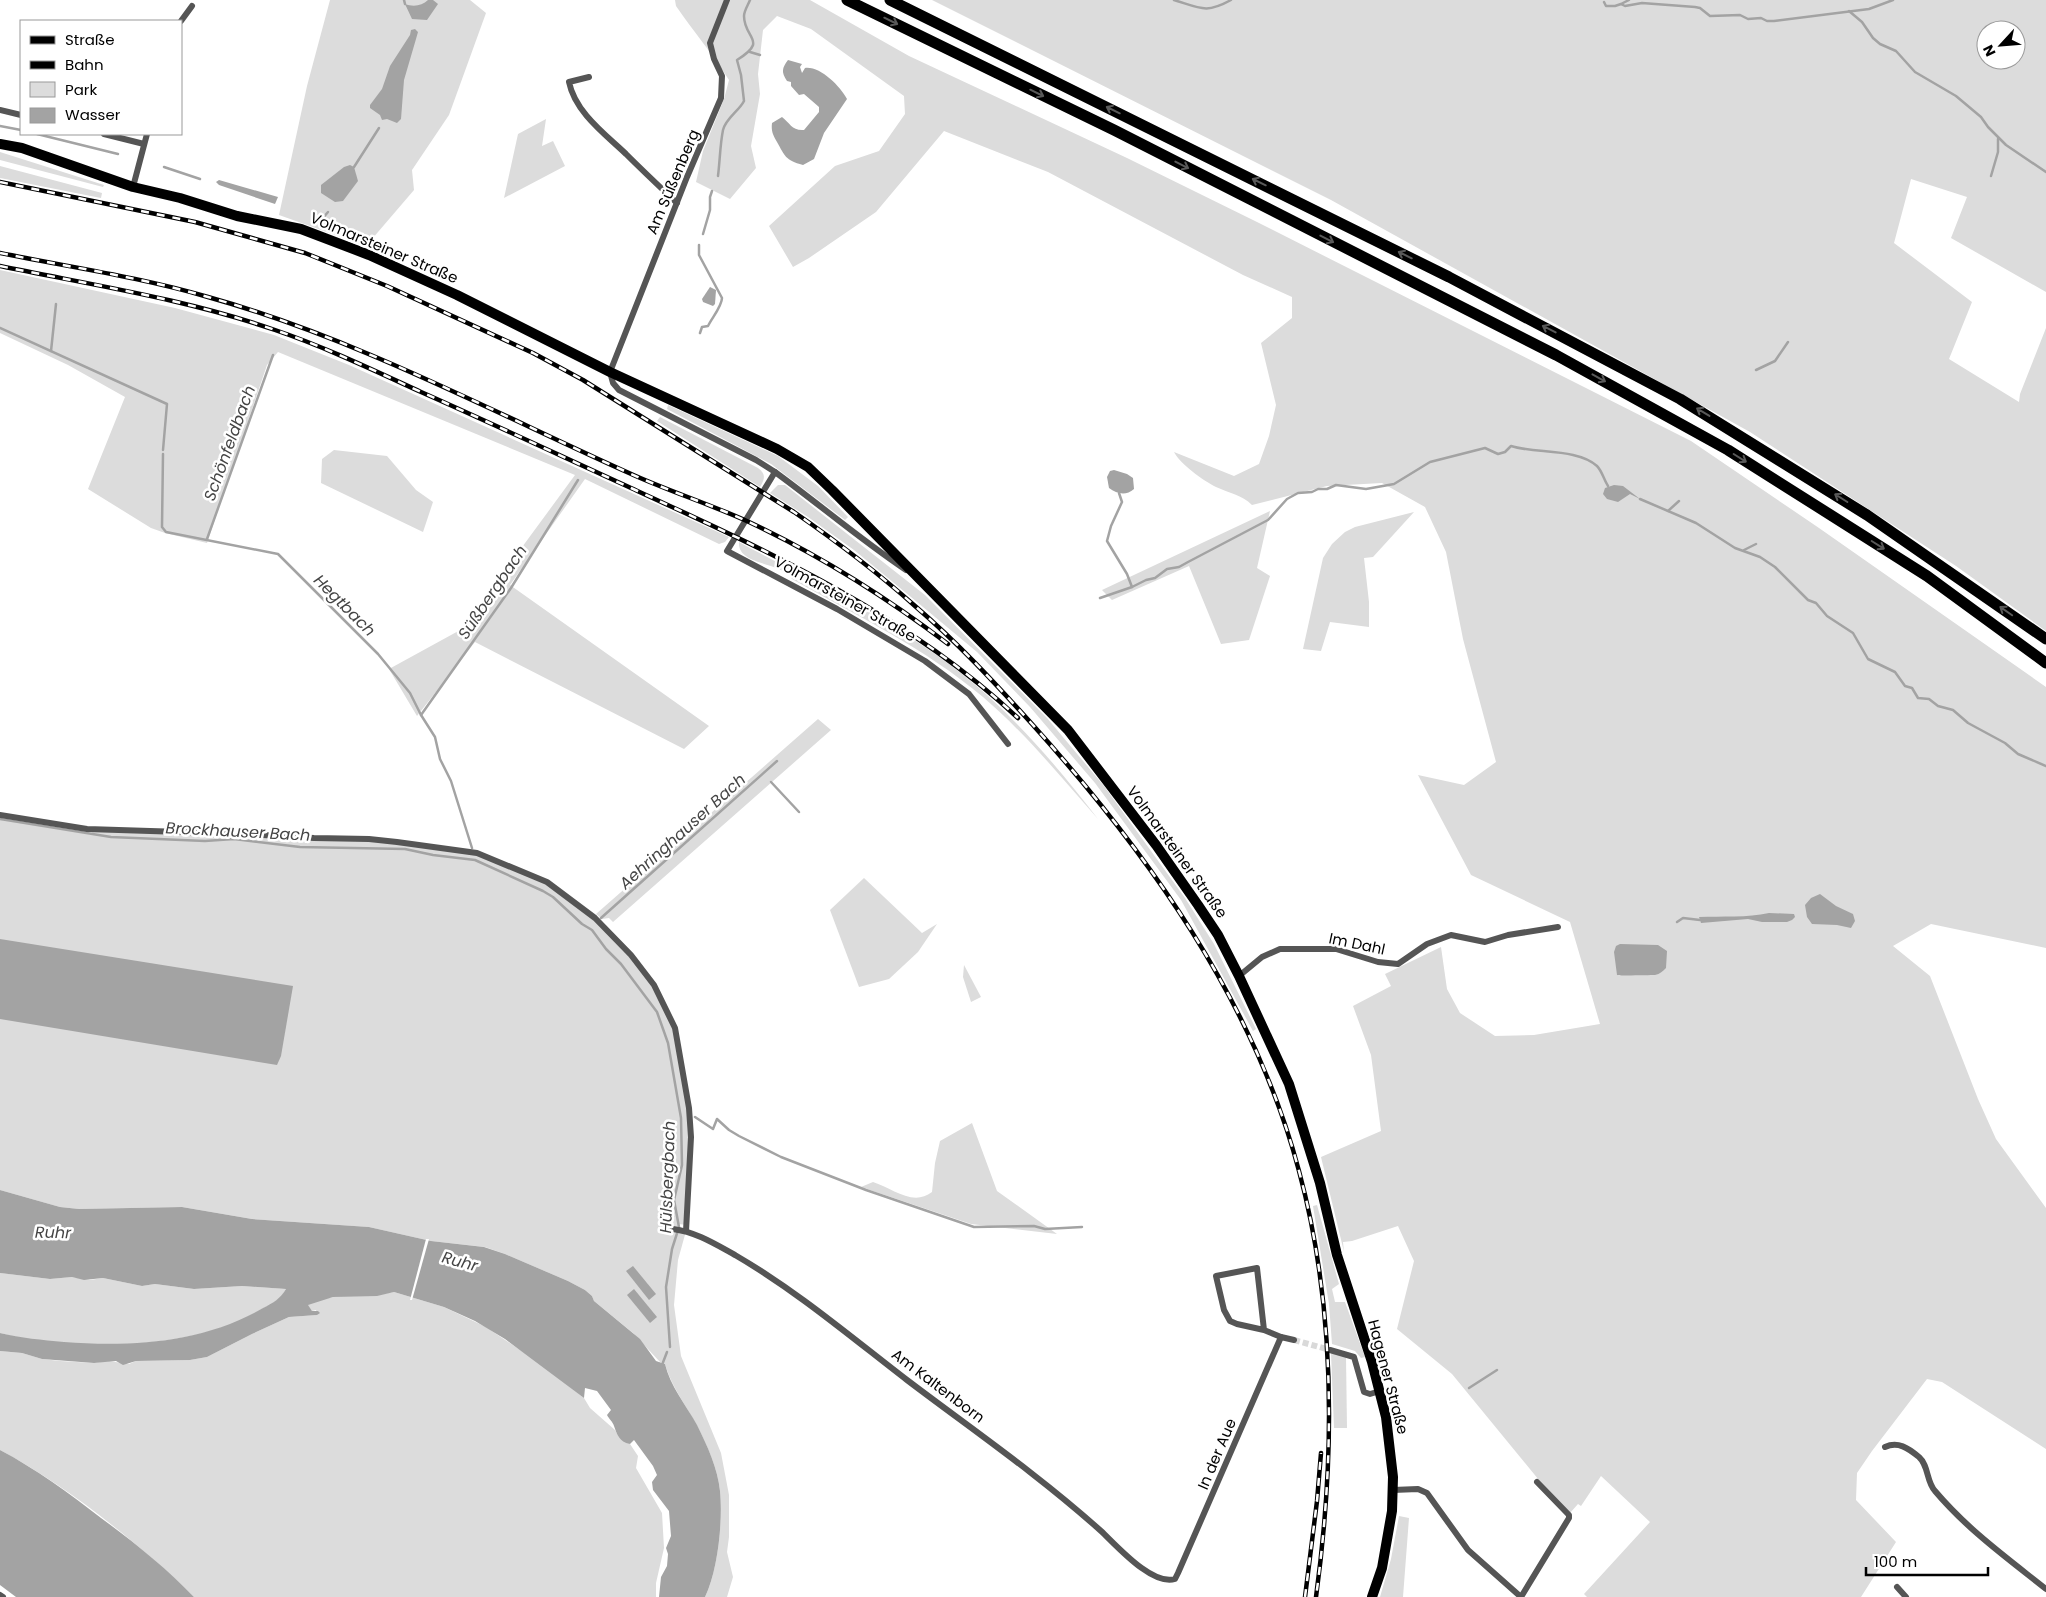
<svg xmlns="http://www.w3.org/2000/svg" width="2046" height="1597" viewBox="0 0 2046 1597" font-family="Poppins,sans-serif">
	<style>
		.green { fill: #dcdcdc; fill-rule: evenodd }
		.water { fill: #a3a3a3 }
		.pier { fill: #fff }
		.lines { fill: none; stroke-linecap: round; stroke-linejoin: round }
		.stream { stroke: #a3a3a3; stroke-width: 2.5 }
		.minor-tunnel { stroke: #d9d9d9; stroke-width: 6; stroke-dasharray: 6 3; stroke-linecap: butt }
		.minor { stroke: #555; stroke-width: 6 }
		.primary { stroke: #000; stroke-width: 10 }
		.motorway { stroke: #000; stroke-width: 11 }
		.rail-casing { stroke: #000; stroke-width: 4.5 }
		.rail { stroke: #fff; stroke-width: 2.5; stroke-dasharray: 8; stroke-linecap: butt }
		.oneway { stroke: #595959 }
		.labels { text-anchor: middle; stroke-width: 5; stroke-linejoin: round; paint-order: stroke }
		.street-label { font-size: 15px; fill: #000; stroke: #fff }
		.water-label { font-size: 16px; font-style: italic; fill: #444; stroke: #fff }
	</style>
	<rect width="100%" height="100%" fill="#fff"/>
	<g class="green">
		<path d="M330 0H470L486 13 449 115 412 170 414 190 366 246 279 215 307 86Z"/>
		<path d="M675 0H810L909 56 1127 158 1257 222 1691 441 1819 528 2046 687V948L1931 924 1893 946 1930 976 1978 1099 1996 1139 2046 1208V1449L1942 1382 1927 1379 1872 1451 1857 1473 1856 1500 1896 1542 1861 1597H1587L1584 1594 1650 1522 1601 1476 1581 1506 1578 1504 1570 1513 1552 1496 1452 1374 1397 1329 1414 1261 1398 1226 1352 1241 1343 1242 1344 1252 1321 1157 1381 1131 1371 1055 1353 1006 1391 986 1385 974 1441 947 1447 989 1460 1013 1495 1036 1534 1035 1600 1024 1570 922 1471 875 1418 775 1464 785 1496 762 1463 639 1446 552 1425 507 1382 483 1327 486 1252 505C1242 495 1229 493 1216 487 1204 481 1180 464 1174 452L1234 476 1259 464 1269 436 1276 405 1261 343 1292 318V297L1243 275 1048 172 944 131 876 212 809 258 793 267 769 226 835 166 879 151 905 114 904 96 811 29 777 16 763 30 758 74 760 94 751 146 756 168 730 199 696 182 703 151 724 99 729 80C713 54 693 31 676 6Z"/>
		<path d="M932 0H2046V292L1951 238 1967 197 1911 179 1894 243 1972 302 1949 359 2019 402 2020 394 2046 328V631L1956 566 1750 432 1331 200ZM1986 30H2016V60H1986Z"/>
		<path d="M546 119 542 146 553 141 565 166 504 198 518 134Z"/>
		<path d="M0 152 104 185 103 187 0 160Z"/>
		<path d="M0 166 102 193 101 198 0 178Z"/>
		<path d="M0 270 175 308 274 335 349 365 729 537 725 542 719 544 585 479 510 585 709 726 684 749 475 642 417 716 389 669 462 629 575 475 278 352 267 365 207 543 165 533 151 528 88 489 125 397 68 365 0 333Z"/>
		<path d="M668 405 778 456 818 486 848 517 845 520 771 464 667 409Z"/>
		<path d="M660 417 758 468C766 474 765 479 760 487L657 421Z"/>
		<path d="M334 450 387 456 416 490 433 502 423 532 321 483 322 459Z"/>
		<path d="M778 485H785L925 595 1047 718 1104 786 1185 898 1214 944 1256 1029 1253 1031 1181 900 1095 783 1030 707 977 652 917 602 854 550 808 517 770 493Z"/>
		<path d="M1270 511 1257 568 1270 576 1249 640 1221 644 1189 566 1112 600 1102 590Z"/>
		<path d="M1414 512 1373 557 1364 558 1369 602V627L1330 622 1321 651 1303 649 1323 558 1332 544 1345 532 1355 527Z"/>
		<path d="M739 542C824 588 914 630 987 695 1028 732 1064 775 1098 819 1061 777 1025 733 983 697 926 649 856 615 792 579 781 561 737 566 739 542Z"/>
		<path d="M818 719 831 730 613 922 609 918 602 919 596 914Z"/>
		<path d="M0 819 94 834 87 829 369 839 469 852 547 882 595 918 649 977 675 1028 689 1107 688 1225 678 1224 679 1227 686 1231 678 1260 674 1305 681 1356 721 1453 729 1495V1537L727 1552 733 1577 727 1597H705C718 1570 723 1521 720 1491 718 1469 707 1445 697 1426 686 1405 671 1386 665 1364L660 1362 633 1333 594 1301 592 1296 585 1290 568 1281 505 1254 485 1247 431 1241 369 1227 252 1219 182 1207 79 1209 60 1207 0 1190Z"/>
		<path d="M864 878 922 933 937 924 918 952 889 979 859 987 830 910Z"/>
		<path d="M964 965 981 997 971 1002 963 977Z"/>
		<path d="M972 1123 997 1191 1057 1234 971 1224 861 1187 873 1182C892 1188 913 1207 932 1192L935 1163 940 1141Z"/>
		<path d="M1317 1205 1339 1284 1332 1289 1335 1302H1345L1365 1357 1361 1358 1355 1351 1332 1344 1329 1304 1313 1206Z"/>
		<path d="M0 1273 50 1279 72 1277 90 1280 103 1278 142 1286 155 1284 194 1289 242 1286 286 1289C280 1301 271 1304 260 1310 196 1350 72 1352 0 1333Z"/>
		<path d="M394 1292 444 1307 486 1327 538 1362 584 1398 590 1408 615 1430 619 1437 630 1444 638 1456 636 1468 662 1513 664 1548 656 1583V1597H194C138 1543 69 1487 0 1450V1351L22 1353 42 1359 60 1361 93 1363 109 1361 129 1364 136 1361 190 1360 207 1357 252 1334 289 1317 317 1315 316 1310 312 1311 307 1305C334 1291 365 1298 394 1292Z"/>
		<path d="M1331 1353 1346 1357 1347 1428H1334Z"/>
		<path d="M1399 1516 1409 1518 1403 1597H1380L1391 1559Z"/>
	</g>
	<g class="water">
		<path d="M428 0H433L438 4 427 20 412 19 405 4C413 7 422 6 428 0Z"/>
		<path d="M415 29 418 32 416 39 404 80 401 119 397 123 387 119 382 120 380 115 370 108V105L382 89 390 66 410 35 411 30Z"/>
		<path d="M788 60 802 64 800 67 802 73 805 68C820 66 840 86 847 99L824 133 814 159 803 165C785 160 785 156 777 142 773 135 771 131 772 123L782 117C790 123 792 131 804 130L819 112V107L804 94 799 95 791 86V82L787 81C781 72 782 68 788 60Z"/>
		<path d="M350 165 354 167 358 181 343 201 335 202 321 193V185L344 167Z"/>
		<path d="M219 180 278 197 275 204 219 185 216 182Z"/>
		<path d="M710 287 716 290 715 304 713 306 703 302 702 299Z"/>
		<path d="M1114 470 1127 474 1133 478 1134 489C1126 496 1117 494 1109 488L1107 477 1110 471Z"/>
		<path d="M1614 485 1623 486 1640 499 1630 494 1618 502 1607 499 1603 494 1605 488Z"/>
		<path d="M1820 894 1836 906 1853 914 1855 921 1851 928 1837 925 1812 924 1807 917 1805 905 1811 898Z"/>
		<path d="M1769 913 1794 914 1795 917 1792 920 1787 922H1762L1748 919 1701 923 1699 917C1723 916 1747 918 1769 913Z"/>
		<path d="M0 939 293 986 281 1056 277 1065 0 1019Z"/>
		<path d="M1620 944 1658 945 1667 951 1666 968C1663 971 1660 974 1655 975 1651 975 1619 976 1617 975L1614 952 1616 946Z"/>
		<path d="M0 1190 60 1207 79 1209 182 1207 252 1219 369 1227 431 1241 484 1247 505 1254 568 1281 585 1290 592 1296 594 1301 640 1339 656 1361 665 1364C670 1386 686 1405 697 1425 707 1445 718 1469 720 1491 723 1521 718 1570 705 1597H659L661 1577 667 1566 668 1554 666 1548 671 1536 669 1511 653 1490 652 1482 657 1475 653 1466 634 1440 630 1444C619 1442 617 1434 614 1426 613 1422 609 1419 607 1415L611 1410 597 1391 585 1388 584 1398 505 1339 475 1321 444 1307 394 1292 377 1296 333 1297 308 1305 312 1311H318L320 1313 317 1315 289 1317 252 1334 207 1357 190 1360 136 1361 123 1365 116 1361 94 1363 42 1359 22 1353 0 1351V1333C21 1338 42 1340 64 1342 131 1347 203 1343 263 1308 273 1303 280 1299 286 1289L242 1286 194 1289 155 1284 142 1286 103 1278 84 1280 72 1277 50 1279 0 1273Z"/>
		<path d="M633 1266 656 1294 649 1300 626 1271Z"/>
		<path d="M634 1289 657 1317 650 1323 627 1295Z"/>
		<path d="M0 1450C36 1469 69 1493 101 1518 134 1542 166 1568 194 1597H16L0 1585Z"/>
	</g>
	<path class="pier" d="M426 1239H429L412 1300H410Z"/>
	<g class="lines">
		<g class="stream">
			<path d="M404 0 405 4"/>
			<path d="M1174 0C1200 8 1206 14 1231 0"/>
			<path d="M1604 2 1606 6H1615L1621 4 1625 6 1642 3 1695 7 1700 8 1710 16 1740 15 1748 19 1761 18 1767 21H1774L1869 9 1893 0"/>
			<path d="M1621 4 1629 0"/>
			<path d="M1849 11 1862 22 1873 38 1880 44 1896 51 1915 72 1956 96 1981 117 1988 127 2006 145 2046 172"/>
			<path d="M750 52 760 55"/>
			<path d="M0 126 21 130"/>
			<path d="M37 134 118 154"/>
			<path d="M164 167 200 179"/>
			<path d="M354 167 379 128"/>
			<path d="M718 176C720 160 720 145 723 130 726 118 739 111 744 101L741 75 737 60C769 40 744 39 744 16 744 11 748 5 750 0"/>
			<path d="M1991 176 1998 152V139"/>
			<path d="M322 219 328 212"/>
			<path d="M703 234 710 210V197L712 191"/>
			<path d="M699 245V255L722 298C722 306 712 318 708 326L702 327 700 333"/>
			<path d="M0 328 167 404 163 450"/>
			<path d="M51 351 56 304"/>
			<path d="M1756 370 1775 361 1788 342"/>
			<path d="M163 454 162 527 166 532 278 554 378 654 410 693 421 715 435 737 440 759 451 781 472 848"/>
			<path d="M1119 493 1122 502 1111 526 1107 541 1127 574 1132 587"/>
			<path d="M1640 499 1696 523 1735 548 1760 557 1775 567 1808 600 1816 603 1827 616 1853 633 1868 659 1895 672 1905 686 1912 688 1918 698 1929 699 1938 706 1953 710 1968 723 2005 743 2018 754 2046 766"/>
			<path d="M1668 511 1679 501"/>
			<path d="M207 539 273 355"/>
			<path d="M1744 550 1756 544"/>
			<path d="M1100 598 1132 587 1146 580 1155 578 1167 569 1179 567 1188 562 1268 520 1287 499 1298 493 1312 492 1318 489H1327L1336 485 1366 489 1394 484 1430 462 1485 448 1498 454 1505 452 1511 446C1535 454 1577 448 1597 466 1602 471 1604 480 1608 486"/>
			<path d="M421 715 511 588 578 480"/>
			<path d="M771 782 799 812"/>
			<path d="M0 819 111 837 205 841 234 839 300 847 405 849 433 855 475 860 543 891 553 897 582 924 592 930 606 949 621 964 657 1012 668 1043 681 1118 682 1165 674 1200 679 1227 672 1249 666 1287 670 1347"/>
			<path d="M601 918 777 761"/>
			<path d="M1677 922 1683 918 1700 920"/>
			<path d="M695 1117 713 1129 717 1119 729 1130 739 1136 781 1157 866 1190 974 1227 1034 1226 1045 1229 1082 1227"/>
			<path d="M662 1365 667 1352"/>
			<path d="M1469 1388 1497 1370"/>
		</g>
		<path class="minor-tunnel" d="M1294 1340 1330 1350"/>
		<g class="minor">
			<path d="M727 0 710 43 714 59 722 76 721 98 687 177 610 372 613 383 619 390 756 460 775 472 727 551 837 609 925 661 969 694 1008 744"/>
			<path d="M181 21 192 6"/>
			<path d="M589 77 569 82C575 112 605 134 626 154 643 171 660 187 677 203"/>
			<path d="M0 110 21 115"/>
			<path d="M104 134 144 144"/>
			<path d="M133 187 147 134"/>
			<path d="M775 472C819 504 861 540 906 570"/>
			<path d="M0 815 87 829 245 834 314 838 369 839 397 842 477 853 547 882 595 918 631 955 654 985 675 1028 689 1108 691 1137 686 1231"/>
			<path d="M1239 976 1262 957 1280 949H1336L1378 962 1398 964 1427 944 1451 935 1485 942 1508 935 1558 927"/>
			<path d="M673 1229C696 1232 715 1244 735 1255 797 1291 851 1337 907 1380 973 1430 1040 1476 1101 1531 1117 1546 1152 1586 1175 1579L1178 1573 1281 1337 1294 1340"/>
			<path d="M1264 1330 1257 1268 1216 1276 1224 1310 1230 1321 1237 1324 1264 1330 1281 1337"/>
			<path d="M1330 1350 1354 1357 1364 1392 1370 1394 1380 1391"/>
			<path d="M1885 1447C1898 1441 1908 1448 1919 1457 1929 1466 1926 1481 1935 1491 1968 1530 2007 1558 2046 1589"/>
			<path d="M1393 1490 1418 1489 1427 1493 1468 1550 1521 1597"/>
			<path d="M1897 1587 1906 1597"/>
			<path d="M0 1595 3 1597"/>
			<path d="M1521 1597 1569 1518V1515L1537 1482"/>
		</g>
		<path class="primary" d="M0 144 22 148 133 187 180 198 237 216 301 229 369 255 457 295 610 372 777 449 808 467 832 490 1068 730 1156 845 1198 905 1218 935 1239 976 1289 1084 1320 1183 1337 1255 1372 1362 1386 1417 1393 1477 1392 1511 1382 1568 1372 1597"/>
		<g class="motorway">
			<path d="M847 0 1114 130 1556 355 1728 450 1927 576 2046 663"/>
			<path d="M890 0 1449 277 1680 399 1867 515 2046 639"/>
		</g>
		<g class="rail-casing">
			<g id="rail">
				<path d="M0 182 195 222 305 253 387 286 533 353 583 380 794 512C836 541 877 572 915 606 957 642 995 683 1032 724 1148 853 1254 1001 1299 1171 1336 1308 1335 1457 1316 1597"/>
				<path d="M0 253C69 267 140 277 208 297 355 338 491 411 629 473 668 491 710 504 749 522 819 555 886 597 948 644"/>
				<path d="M0 266C92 285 186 299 275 330 325 347 373 370 421 392 491 423 561 456 631 488 768 551 907 614 1018 718"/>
				<path d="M1305 1597 1317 1501 1321 1453"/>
			</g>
		</g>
		<use href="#rail" class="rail"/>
	</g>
	<defs><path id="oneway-shaft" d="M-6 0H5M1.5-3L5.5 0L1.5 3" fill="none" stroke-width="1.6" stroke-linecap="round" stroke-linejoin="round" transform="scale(1.25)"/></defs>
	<g class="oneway">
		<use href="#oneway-shaft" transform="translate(891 21) rotate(26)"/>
		<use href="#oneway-shaft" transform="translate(1037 93) rotate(26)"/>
		<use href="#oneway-shaft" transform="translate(1113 110) rotate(-154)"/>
		<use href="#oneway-shaft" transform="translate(1182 165) rotate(27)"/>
		<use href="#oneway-shaft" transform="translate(1259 182) rotate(-154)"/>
		<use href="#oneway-shaft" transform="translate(1327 239) rotate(27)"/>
		<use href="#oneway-shaft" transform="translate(1405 255) rotate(-154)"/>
		<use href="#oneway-shaft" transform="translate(1549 329) rotate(-153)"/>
		<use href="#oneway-shaft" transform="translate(1599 378) rotate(29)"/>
		<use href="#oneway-shaft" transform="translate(1703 412) rotate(-149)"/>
		<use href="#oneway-shaft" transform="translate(1740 458) rotate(32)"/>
		<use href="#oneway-shaft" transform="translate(1841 498) rotate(-148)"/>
		<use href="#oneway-shaft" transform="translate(1878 545) rotate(32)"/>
		<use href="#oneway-shaft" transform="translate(2006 611) rotate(-145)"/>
	</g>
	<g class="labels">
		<g class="street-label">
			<text transform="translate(673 182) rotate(-67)" y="5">Am Süßenberg</text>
			<text transform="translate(384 248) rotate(23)" y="5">Volmarsteiner Straße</text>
			<text transform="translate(845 599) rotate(29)" y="5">Volmarsteiner Straße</text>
			<text transform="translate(1177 852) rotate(54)" y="5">Volmarsteiner Straße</text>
			<text transform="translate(1357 944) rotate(12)" y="5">Im Dahl</text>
			<text transform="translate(1388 1377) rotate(75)" y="5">Hagener Straße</text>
			<text transform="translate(938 1386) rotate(37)" y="5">Am Kaltenborn</text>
			<text transform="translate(1217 1454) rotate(-67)" y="5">In der Aue</text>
		</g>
		<g class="water-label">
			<text transform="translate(229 443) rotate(-70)" y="6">Schönfeldbach</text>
			<text transform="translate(492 592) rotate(-56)" y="6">Süßbergbach</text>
			<text transform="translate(345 605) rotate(45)" y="6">Hegtbach</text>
			<text transform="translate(238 831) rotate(3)" y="6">Brockhauser Bach</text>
			<text transform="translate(682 831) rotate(-42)" y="6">Aehringhauser Bach</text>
			<text transform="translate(667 1177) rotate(-88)" y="6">Hülsbergbach</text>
			<text transform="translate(53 1232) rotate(1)" y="6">Ruhr</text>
			<text transform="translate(460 1261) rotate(15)" y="6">Ruhr</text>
		</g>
	</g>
	<rect x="20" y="20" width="162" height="115" fill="#ffffff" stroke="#999999"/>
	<rect x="30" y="36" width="25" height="8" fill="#000000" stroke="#999999"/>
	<text x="65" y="45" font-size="15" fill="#000000">Straße</text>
	<rect x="30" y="61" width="25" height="8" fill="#000000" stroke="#999999"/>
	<text x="65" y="70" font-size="15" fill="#000000">Bahn</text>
	<rect x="30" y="82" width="25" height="15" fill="#dcdcdc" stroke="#999999"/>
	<text x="65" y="95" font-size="15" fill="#000000">Park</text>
	<rect x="30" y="108" width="25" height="15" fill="#a3a3a3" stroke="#999999"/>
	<text x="65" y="120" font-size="15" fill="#000000">Wasser</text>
	<g transform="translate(2001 45) rotate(244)"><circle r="24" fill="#ffffff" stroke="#999999"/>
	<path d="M0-4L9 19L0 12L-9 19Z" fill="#000000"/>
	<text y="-8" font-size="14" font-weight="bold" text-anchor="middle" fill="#000000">N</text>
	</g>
	<path d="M1866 1567v8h122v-8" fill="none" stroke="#000000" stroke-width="2.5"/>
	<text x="1874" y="1567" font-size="15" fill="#000000" stroke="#ffffff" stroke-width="4" paint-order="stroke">100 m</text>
</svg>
